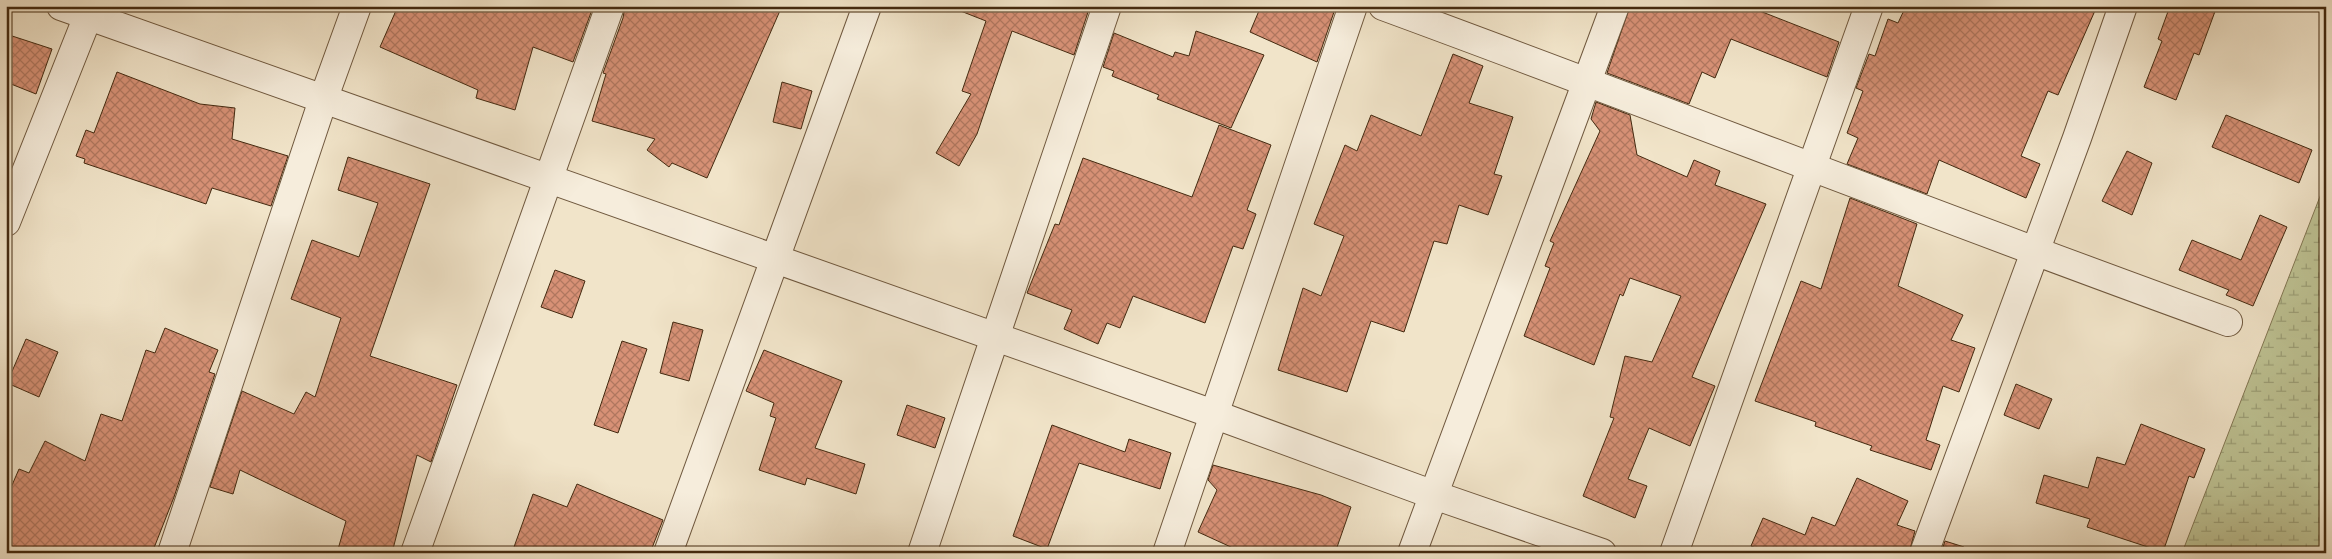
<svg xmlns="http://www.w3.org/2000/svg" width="2332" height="559" viewBox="0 0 2332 559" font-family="'Old Standard TT',serif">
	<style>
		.wetland { fill: url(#wetland-marsh); stroke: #817652 }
		.building { fill: url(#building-cross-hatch); stroke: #442a10 }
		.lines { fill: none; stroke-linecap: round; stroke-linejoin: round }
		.minor-casing { stroke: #6f583e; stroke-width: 30 }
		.minor { stroke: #f6eddc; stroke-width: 28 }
	</style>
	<defs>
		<pattern id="wetland-marsh" width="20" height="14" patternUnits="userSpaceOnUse" patternTransform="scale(1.25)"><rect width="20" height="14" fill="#bec394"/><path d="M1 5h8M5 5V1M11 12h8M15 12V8" fill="none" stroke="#9c9f77"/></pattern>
		<pattern id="building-cross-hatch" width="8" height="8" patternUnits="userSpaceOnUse" patternTransform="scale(1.25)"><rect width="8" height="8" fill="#d79176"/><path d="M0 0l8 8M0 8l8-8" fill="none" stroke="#b0775f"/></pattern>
	</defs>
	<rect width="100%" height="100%" fill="#f1e4c9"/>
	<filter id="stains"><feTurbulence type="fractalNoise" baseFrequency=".004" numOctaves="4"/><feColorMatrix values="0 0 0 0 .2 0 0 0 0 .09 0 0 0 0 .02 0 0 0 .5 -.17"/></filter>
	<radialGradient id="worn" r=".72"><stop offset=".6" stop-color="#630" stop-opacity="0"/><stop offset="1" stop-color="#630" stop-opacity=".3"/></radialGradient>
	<path class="wetland" d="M2326 181V553H2182Z"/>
	<g class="building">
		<path d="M398 6H590L593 7 573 62 533 47 515 110 476 98 478 90 380 47Z"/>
		<path d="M625 6H782L707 178 672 163 669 167 647 150 655 139 592 121 606 74 603 73 623 18Z"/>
		<path d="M953 6H1090L1074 55 1012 31 977 134 959 166 936 153 971 94 962 91 986 21 953 8Z"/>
		<path d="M1261 6H1329L1335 9 1317 62 1250 32Z"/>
		<path d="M1630 6H1747L1839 42 1827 77 1731 39 1715 78 1702 72 1689 104 1607 73Z"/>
		<path d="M1906 6H2097L2058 95 2048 91 2021 156 2040 164 2026 198 1939 160 1927 194 1847 164 1858 138 1847 133 1863 91 1856 88 1869 54 1875 56 1888 19 1898 23Z"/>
		<path d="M2170 6H2217L2199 55 2194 53 2176 100 2144 87 2162 41 2158 39Z"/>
		<path d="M1196 31 1264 55 1231 128 1157 99 1159 95 1112 76 1114 71 1103 67 1114 33 1173 57 1175 52 1189 56Z"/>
		<path d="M6 34 52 49 36 94 6 82Z"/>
		<path d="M1453 54 1483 66 1469 103 1513 117 1494 174 1502 176 1488 215 1459 205 1447 244 1434 241 1404 332 1371 321 1347 392 1278 370 1303 288 1321 296 1344 236 1314 224 1345 145 1357 151 1371 115 1421 136Z"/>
		<path d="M117 72 200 104 235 108 232 139 288 156 271 206 212 188 206 204 84 163 85 159 76 156 86 130 94 133Z"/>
		<path d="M782 82 812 91 801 129 773 122Z"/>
		<path d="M1596 102 1630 115 1637 155 1687 177 1694 160 1720 171 1715 185 1766 204 1692 377 1715 386 1690 446 1649 428 1628 479 1647 486 1635 518 1583 496 1614 418 1610 417 1625 356 1652 362 1681 296 1630 278 1623 296 1620 294 1594 365 1524 336 1550 268 1545 266 1554 243 1550 241 1600 131 1591 119Z"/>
		<path d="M2226 115 2312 150 2299 183 2212 147Z"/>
		<path d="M1219 125 1271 145 1247 210 1256 214 1243 249 1233 246 1205 323 1133 296 1120 328 1107 323 1098 344 1064 329 1072 310 1027 293 1055 224 1059 225 1083 158 1192 197Z"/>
		<path d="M2127 151 2152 163 2132 215 2102 201Z"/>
		<path d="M348 157 430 184 370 356 457 385 431 462 417 455 392 553H337L346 521 240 470 233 494 210 487 242 391 294 414 306 392 315 397 341 318 291 299 312 240 359 257 378 203 338 190Z"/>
		<path d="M1850 198 1917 224 1898 286 1963 315 1951 340 1975 348 1959 392 1943 386 1926 440 1940 445 1931 470 1870 450 1872 446 1815 426 1816 422 1755 401 1801 281 1821 289Z"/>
		<path d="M2260 215 2287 227 2253 306 2226 295 2229 290 2179 270 2192 240 2241 260Z"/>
		<path d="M555 270 585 281 572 318 541 307Z"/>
		<path d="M673 322 703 330 689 381 660 373Z"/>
		<path d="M165 328 218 350 209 372 215 374 174 497 152 553H6V499L19 469 29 473 45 441 85 461 101 414 122 421 146 350 155 353Z"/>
		<path d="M26 339 58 352 39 397 7 383Z"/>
		<path d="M622 341 647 349 618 433 594 425Z"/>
		<path d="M764 350 842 381 815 448 865 464 856 494 807 478 805 485 759 470 776 418 770 416 774 403 746 391Z"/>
		<path d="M2016 384 2052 399 2039 429 2004 415Z"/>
		<path d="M907 405 945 418 935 448 897 435Z"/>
		<path d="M2141 424 2205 449 2194 478 2189 476 2163 552 2087 527 2090 519 2036 503 2044 475 2088 488 2097 457 2125 465Z"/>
		<path d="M1052 425 1125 452 1129 439 1171 453 1160 489 1079 463 1047 549 1013 536Z"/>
		<path d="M1213 465 1321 495 1351 507 1335 553H1244L1198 532 1217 490 1208 480Z"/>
		<path d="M1857 478 1908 501 1897 525 1915 531 1909 553H1766L1751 546 1763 518 1805 535 1812 517 1835 526Z"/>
		<path d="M577 484 663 520 650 553H530L514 547 533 494 567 507Z"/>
		<path d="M1945 541 1964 547 1963 553H1941Z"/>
	</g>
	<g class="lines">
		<g class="minor-casing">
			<g id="minor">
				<path d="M61 6 1216 415 1434 495 1602 553"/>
				<path d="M1383 6C1666 110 1945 220 2228 322"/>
				<path d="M6 222 92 6"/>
				<path d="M172 553 323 100 357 6"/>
				<path d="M415 553 610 6"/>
				<path d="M668 553 867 6"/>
				<path d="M922 553 1107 6"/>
				<path d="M1167 553 1353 6"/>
				<path d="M1412 553 1615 6"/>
				<path d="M1674 553 1869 6"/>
				<path d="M1924 553 2077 138 2123 6"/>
			</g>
		</g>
		<use href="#minor" class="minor"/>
	</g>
	<rect width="2332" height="559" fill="none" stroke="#f1e4c9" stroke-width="25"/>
	<rect x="8" y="8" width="2317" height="544" fill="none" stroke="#442a10" stroke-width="2.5"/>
	<rect x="12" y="12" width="2307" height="534" fill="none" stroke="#442a10"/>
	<rect width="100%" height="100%" filter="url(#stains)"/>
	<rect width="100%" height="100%" fill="url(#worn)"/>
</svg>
